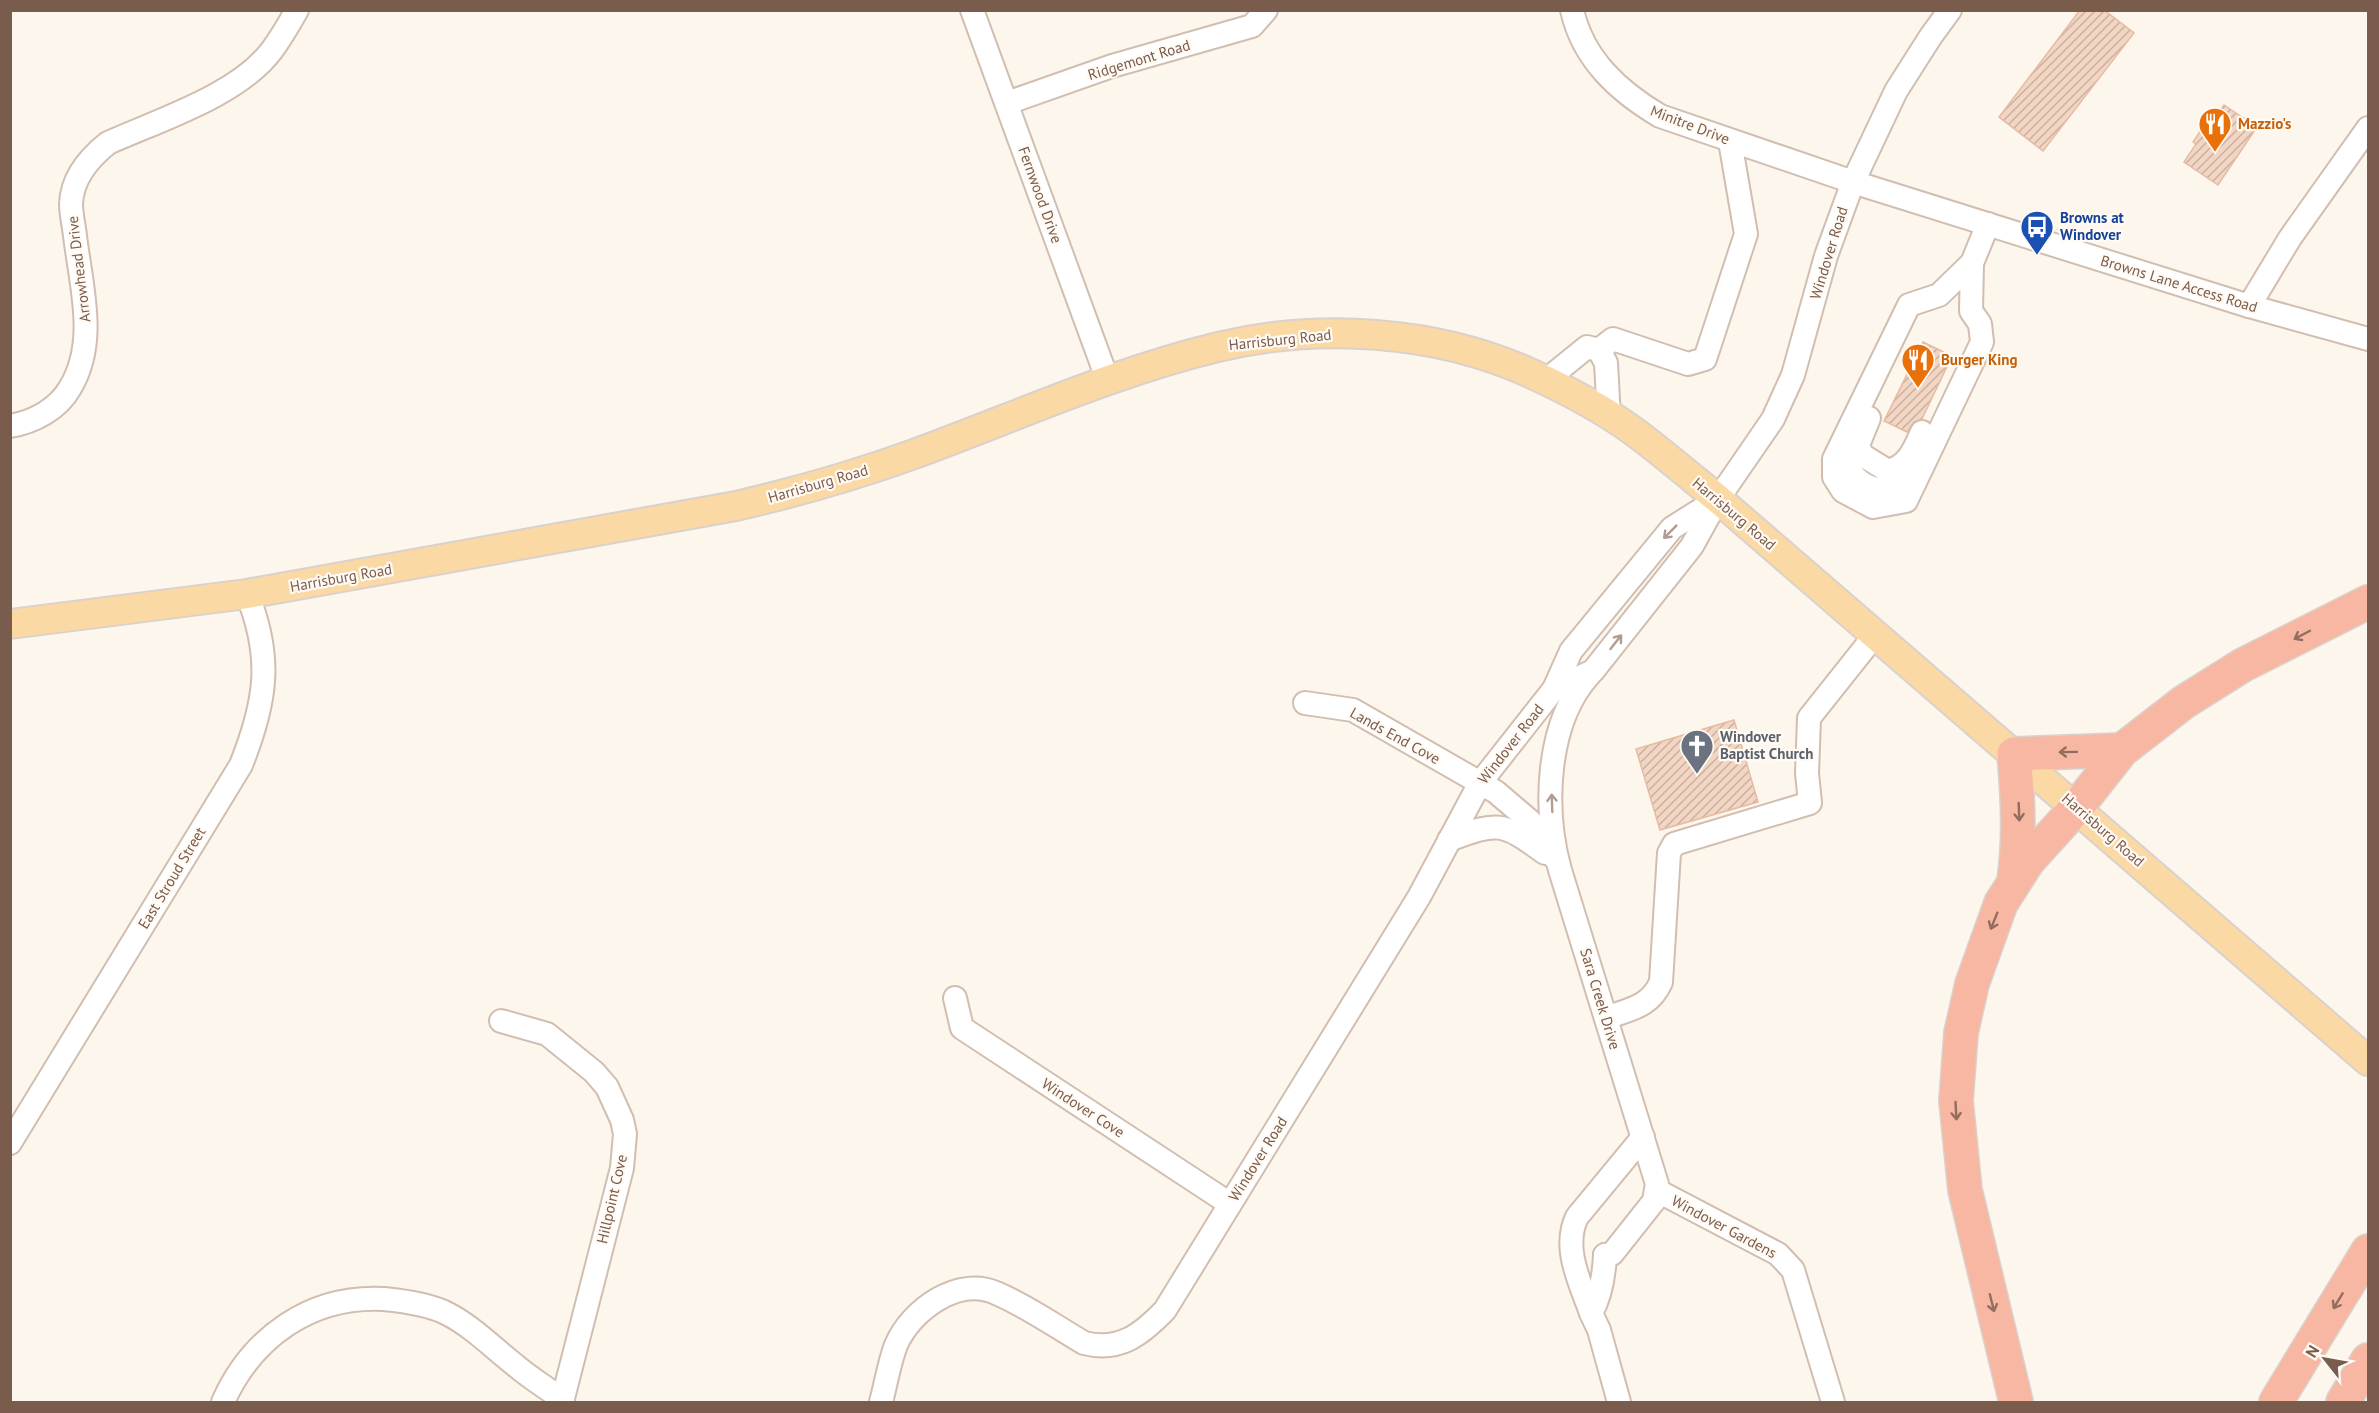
<svg xmlns="http://www.w3.org/2000/svg" width="2379" height="1413" viewBox="0 0 2379 1413" font-family="'PT Sans',sans-serif">
	<style>
		.building { fill: url(#building-hatch); stroke: #e6bba3; stroke-width: 1.5 }
		.lines { fill: none; stroke-linecap: round; stroke-linejoin: round }
		.minor-casing { stroke: #d1beb0; stroke-width: 26 }
		.major-casing { stroke: #dad1cd; stroke-width: 32 }
		.highway-casing { stroke: #dad1cd; stroke-width: 36 }
		.minor { stroke: #fff; stroke-width: 22 }
		.major { stroke: #fbd9a5; stroke-width: 28 }
		.highway { stroke: #f7b7a3; stroke-width: 33 }
		.oneway { stroke: #af9d94 }
		.oneway2 { stroke: #936e5e }
		.labels { text-anchor: middle; stroke-width: 4.5; stroke-linejoin: round; paint-order: stroke }
		.street-label { font-size: 15px; fill: #7a5c4d; stroke: #fffaf3 }
		.food-label { font-size: 15px; font-weight: bold; fill: #c56008; stroke: #fffaf3; text-anchor: start }
		.transit-label { font-size: 15px; font-weight: bold; fill: #164399; stroke: #fffaf3; text-anchor: start }
		.worship-label { font-size: 15px; font-weight: bold; fill: #5b616d; stroke: #fffaf3; text-anchor: start }
	</style>
	<defs>
		<pattern id="building-hatch" width="6" height="6" patternUnits="userSpaceOnUse" patternTransform="scale(1.5)"><rect width="6" height="6" fill="#f3d5c3"/><path d="M-1 1l2-2M0 6l6-6M5 7l2-2" fill="none" stroke="#cab0a1"/></pattern>
	</defs>
	<rect width="100%" height="100%" fill="#fdf6ec"/>
	<g class="building">
		<path d="M2080 10H2104L2134 33 2043 151 1999 117Z"/>
		<path d="M2224 105 2257 127 2218 185 2184 162 2196 144 2193 142 2207 121 2211 123Z"/>
		<path d="M1923 342 1952 356 1922 419 1914 422 1907 432 1884 421Z"/>
		<path d="M1734 720 1758 802 1660 830 1636 749Z"/>
	</g>
	<g class="lines">
		<g class="minor-casing">
			<g id="minor">
				<path d="M972 10 1108 381"/>
				<path d="M1572 10C1583 59 1618 91 1660 116L1853 182 2249 306 2368 339"/>
				<path d="M1007 103 1112 66 1252 26 1266 10"/>
				<path d="M1972 263 1939 295 1909 305 1834 459V477L1843 491 1873 507 1906 501 1982 342 1980 324 1971 311 1972 263 1988 224"/>
				<path d="M2249 306 2290 238 2368 128"/>
				<path d="M1599 350 1613 339 1688 364 1705 359 1746 234 1730 141"/>
				<path d="M1545 381 1587 347 1599 350 1606 363 1609 417"/>
				<path d="M1869 418 1858 445 1862 455 1888 471C1908 466 1914 450 1922 432"/>
				<path d="M10 426C34 422 58 409 70 388 98 342 81 286 75 236 74 226 71 214 71 204 72 178 89 158 108 143 159 120 239 95 272 50 281 38 289 24 297 10"/>
				<path d="M1858 445 1849 469C1859 485 1873 492 1892 488L1909 461"/>
				<path d="M1590 674C1546 722 1543 809 1560 870L1657 1184 1654 1201 1612 1254 1605 1255"/>
				<path d="M1554 689 1593 671 1692 546 1718 499 1773 419 1793 375 1826 256 1853 182 1896 91 1931 36 1950 10"/>
				<path d="M1305 703 1353 710 1496 792 1530 821 1555 858"/>
				<path d="M1449 840C1499 821 1502 822 1545 853"/>
				<path d="M955 998 962 1028 1230 1204"/>
				<path d="M1606 1018C1630 1009 1650 1007 1661 982L1669 853 1674 844 1810 803 1807 773 1809 718 1875 635"/>
				<path d="M501 1021 547 1034 594 1072 607 1087 622 1120 625 1134 622 1168 562 1402"/>
				<path d="M10 1143 241 765C266 702 273 658 247 594"/>
				<path d="M1656 1190 1778 1254 1793 1270 1833 1402"/>
				<path d="M1605 1255C1604 1275 1601 1296 1591 1313L1599 1330 1619 1402"/>
				<path d="M1591 1313C1580 1282 1562 1248 1577 1217L1643 1137"/>
				<path d="M223 1402C252 1337 311 1295 384 1299 404 1301 428 1304 446 1313 472 1326 492 1347 515 1365 530 1378 547 1388 563 1400"/>
				<path d="M881 1402C886 1384 889 1363 896 1345 911 1310 958 1276 996 1293 1027 1306 1055 1326 1084 1343 1119 1352 1141 1335 1165 1310L1419 897 1480 783 1554 689 1571 651 1672 528 1718 499"/>
			</g>
		</g>
		<g class="major-casing">
			<path id="major" d="M10 624 247 594 736 506C797 492 856 475 914 454 1015 417 1114 372 1218 347 1319 323 1435 330 1530 373 1565 389 1605 410 1636 433 1664 454 1691 477 1718 499L2368 1061"/>
		</g>
		<g class="highway-casing">
			<g id="highway">
				<path d="M2014 881C2020 838 2018 797 2014 754L2122 750"/>
				<path d="M2016 1402 1965 1190 1956 1101 1961 1033 1972 984 2001 903 2028 861 2077 807 2122 750 2184 702 2243 665 2368 602"/>
				<path d="M2276 1402 2368 1251"/>
				<path d="M2343 1402 2368 1360"/>
			</g>
		</g>
		<use href="#minor" class="minor"/>
		<use href="#major" class="major"/>
		<use href="#highway" class="highway"/>
	</g>
	<defs><path id="oneway-shaft" d="M-6 0H5M1.5-3L5.5 0L1.5 3" fill="none" stroke-width="1.6" stroke-linecap="round" stroke-linejoin="round" transform="scale(1.5)"/></defs>
	<g class="oneway">
		<use href="#oneway-shaft" transform="translate(1670 532) rotate(135)"/>
		<use href="#oneway-shaft" transform="translate(1616 642) rotate(-52)"/>
		<use href="#oneway-shaft" transform="translate(1552 803) rotate(-92)"/>
	</g>
	<g class="oneway2">
		<use href="#oneway-shaft" transform="translate(2302 635) rotate(152)"/>
		<use href="#oneway-shaft" transform="translate(2068 752) rotate(179)"/>
		<use href="#oneway-shaft" transform="translate(2019 812) rotate(88)"/>
		<use href="#oneway-shaft" transform="translate(1994 921) rotate(112)"/>
		<use href="#oneway-shaft" transform="translate(1956 1111) rotate(87)"/>
		<use href="#oneway-shaft" transform="translate(2338 1301) rotate(121)"/>
		<use href="#oneway-shaft" transform="translate(1992 1303) rotate(76)"/>
	</g>
	<defs>
		<g id="restaurant-pin" transform="scale(1.725)"><path d="M0 17L-7.5 6A9.5 9.5 0 1 1 7.5 6Z" fill="#e8710a" stroke="#fffaf3"/><path d="M-5-6h1v4h1v-4h1v4h1v-4h1v5L-1.5 .5V6h-2V.5L-5-1ZM5-6V6H3V1.5H1.5Q1.5-4 5-6Z" fill="#fff"/></g>
		<g id="bus-pin" transform="scale(1.725)"><path d="M0 17L-7.5 6A9.5 9.5 0 1 1 7.5 6Z" fill="#1a4fb4" stroke="#fffaf3"/><path d="M-5-6H5V4H4V6H2V4H-2V6H-4V4H-5ZM-3.5-4V0h7V-4ZM-3.5 1.2v1.5H-2V1.2ZM2 1.2v1.5H3.5V1.2Z" fill="#fff"/></g>
		<g id="church-pin" transform="scale(1.725)"><path d="M0 17L-7.5 6A9.5 9.5 0 1 1 7.5 6Z" fill="#6b7280" stroke="#fffaf3"/><path d="M-1.2-6h2.4v3.5h3.3v2.4h-3.3V6h-2.4V-.1h-3.3v-2.4h3.3Z" fill="#fff"/></g>
	</defs>
	<g fill-rule="evenodd">
		<use href="#restaurant-pin" x="2215" y="124"/>
		<use href="#bus-pin" x="2037" y="227"/>
		<use href="#restaurant-pin" x="1918" y="360"/>
		<use href="#church-pin" x="1697" y="746"/>
	</g>
	<g class="labels">
		<g class="street-label">
			<text transform="translate(1139 60) rotate(-17)" y="5">Ridgemont Road</text>
			<text transform="translate(1690 125) rotate(21)" y="5">Minitre Drive</text>
			<text transform="translate(1040 195) rotate(70)" y="5">Fernwood Drive</text>
			<text transform="translate(1829 253) rotate(-73)" y="5">Windover Road</text>
			<text transform="translate(79 269) rotate(-97)" y="5">Arrowhead Drive</text>
			<text transform="translate(2179 284) rotate(17)" y="5">Browns Lane Access Road</text>
			<text transform="translate(1280 340) rotate(-6)" y="5">Harrisburg Road</text>
			<text transform="translate(818 484) rotate(-16)" y="5">Harrisburg Road</text>
			<text transform="translate(1734 514) rotate(40)" y="5">Harrisburg Road</text>
			<text transform="translate(341 578) rotate(-10)" y="5">Harrisburg Road</text>
			<text transform="translate(1395 736) rotate(29)" y="5">Lands End Cove</text>
			<text transform="translate(1511 744) rotate(-52)" y="5">Windover Road</text>
			<text transform="translate(2103 830) rotate(41)" y="5">Harrisburg Road</text>
			<text transform="translate(172 878) rotate(-59)" y="5">East Stroud Street</text>
			<text transform="translate(1600 999) rotate(73)" y="5">Sara Creek Drive</text>
			<text transform="translate(1083 1108) rotate(33)" y="5">Windover Cove</text>
			<text transform="translate(1258 1159) rotate(-58)" y="5">Windover Road</text>
			<text transform="translate(612 1199) rotate(-77)" y="5">Hillpoint Cove</text>
			<text transform="translate(1724 1227) rotate(28)" y="5">Windover Gardens</text>
		</g>
		<g class="food-label">
			<text x="2238" y="129">Mazzio's</text>
			<text x="1941" y="365">Burger King</text>
		</g>
		<g class="transit-label">
			<text x="2060" y="223">Browns at<tspan x="2060" dy="17">Windover</tspan></text>
		</g>
		<g class="worship-label">
			<text x="1720" y="742">Windover<tspan x="1720" dy="17">Baptist Church</tspan></text>
		</g>
	</g>
	<rect width="2379" height="1413" fill="none" stroke="#7a5c4d" stroke-width="24"/>
	<g transform="translate(2325 1359) rotate(301)" stroke="#fffaf3" stroke-width="4.5" paint-order="stroke">
	<path d="M0-4.5L10 22L0 15L-10 22Z" fill="#7a5c4d"/>
	<text y="-9" font-size="16" font-weight="bold" text-anchor="middle" fill="#7a5c4d">N</text>
	</g>
</svg>
